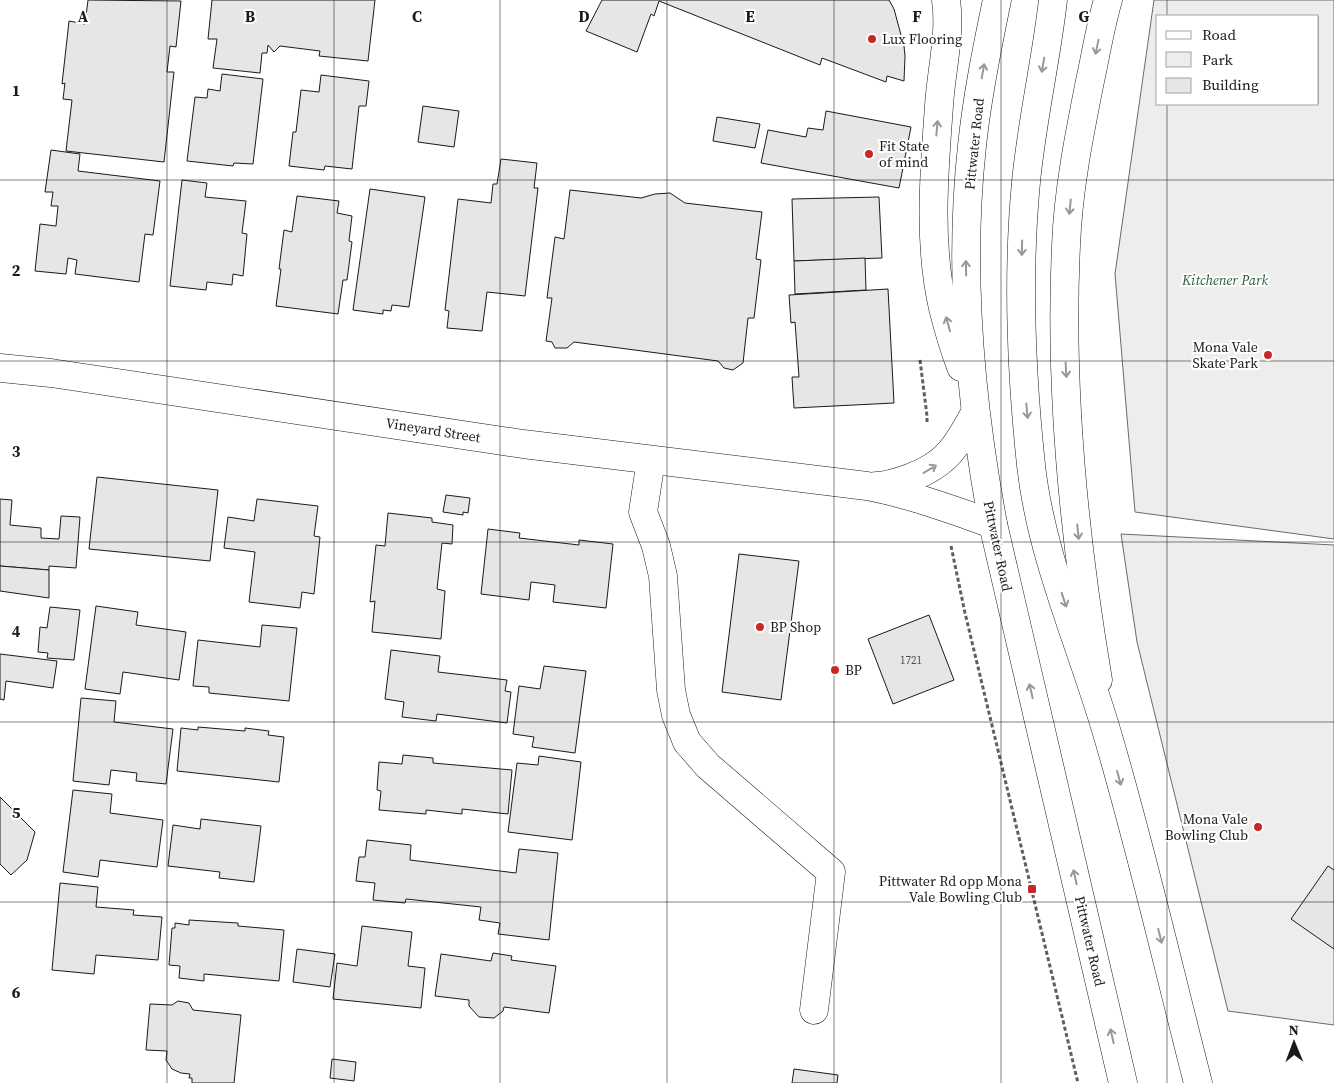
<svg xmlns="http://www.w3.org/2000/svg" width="1334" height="1083" viewBox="0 0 1334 1083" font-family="'Source Serif 4',serif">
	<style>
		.green { fill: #ededed; stroke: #6a6a6a; fill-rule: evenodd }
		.building { fill: #e6e6e6; stroke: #1a1a1a }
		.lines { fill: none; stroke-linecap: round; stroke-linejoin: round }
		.minor-casing { stroke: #1a1a1a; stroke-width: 29 }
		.major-casing { stroke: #1a1a1a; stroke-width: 29 }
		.highway-casing { stroke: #1a1a1a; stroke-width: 29 }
		.path { stroke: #5f5f5f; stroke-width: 3; stroke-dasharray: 4 2.5; stroke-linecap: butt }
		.minor { stroke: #fff; stroke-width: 28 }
		.major { stroke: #fff; stroke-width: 28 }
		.highway { stroke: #fff; stroke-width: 28 }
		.oneway { stroke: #989898 }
		.grid { fill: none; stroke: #1a1a1a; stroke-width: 1; stroke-opacity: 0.55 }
		.poi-dot { fill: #c62828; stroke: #fff; stroke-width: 2 }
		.labels { text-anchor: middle; stroke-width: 4; stroke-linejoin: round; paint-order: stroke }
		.number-label { font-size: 11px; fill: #4d4d4d }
		.poi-label { font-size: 14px; fill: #1a1a1a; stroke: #fff; text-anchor: start }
		.street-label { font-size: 14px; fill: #1a1a1a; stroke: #fff }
		.park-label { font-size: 14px; font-style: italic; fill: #2b5a34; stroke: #fff }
		.grid-label { font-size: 16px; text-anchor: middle; font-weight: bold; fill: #1a1a1a; stroke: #fff; stroke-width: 4; stroke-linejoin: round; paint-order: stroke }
	</style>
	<rect width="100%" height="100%" fill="#fff"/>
	<g class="green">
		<path d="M1154 0H1334V539L1135 512 1115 274ZM1158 16H1318V104H1158Z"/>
		<path d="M1121 534 1334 545V1025L1228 1011 1137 642Z"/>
	</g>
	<g class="building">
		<path d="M88 0 181 1 176 47 170 46 167 72H174L164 162 66 151 72 100 63 99 65 83 62 84 69 21 85 24Z"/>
		<path d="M212 0H375L368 61 319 56 320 51 280 46 274 52 268 45 267 53H262L260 73 213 68 217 39H208Z"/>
		<path d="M602 0H889L894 9 904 46 905 56 904 81 887 76 886 82 822 58 820 65 659 1 654 16 651 14 637 52 586 31Z"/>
		<path d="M222 74 263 79 253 164 234 163 233 166 187 161 195 97 207 98 208 89 220 91Z"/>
		<path d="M321 75 369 81 366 106H359L352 169 325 166 324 170 289 166 293 132H296L301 90 319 92Z"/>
		<path d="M423 106 459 111 454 147 418 142Z"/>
		<path d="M826 111 911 127 899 188 761 163 768 130 806 137 808 128 823 130Z"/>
		<path d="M717 117 760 124 755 148 713 141Z"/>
		<path d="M51 150 80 154 78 171 160 181 153 235 145 234 139 282 75 274 77 260 68 258 66 274 35 271 40 224 56 226 58 206H51L53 192H45Z"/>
		<path d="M501 159 537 163 534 188H538L525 296 487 292 482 331 447 328 449 311 445 310 458 199 491 203 493 184H497Z"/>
		<path d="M182 180 207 183 205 197 246 201 242 233 247 234 243 276 233 274 232 285 207 282 206 290 170 286Z"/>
		<path d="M370 189 425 197 409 307 392 305 391 311 383 310V314L353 310Z"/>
		<path d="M570 190 641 198 655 194 670 193 685 203 762 212 756 259 761 260 754 318H748L743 363 733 370 724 368 718 361 574 342 567 348H555L552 342 546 341 552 298H547L555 237 564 239Z"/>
		<path d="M297 196 339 201 337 213 352 216 349 241 352 242 347 280H343L338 314 276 306 281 269H279L284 230 292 232Z"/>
		<path d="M879 197 882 258 794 261 792 199Z"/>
		<path d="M865 258 866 290 795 294 794 261Z"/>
		<path d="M888 289 894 403 794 408 792 377H799L795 322 791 323 789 295Z"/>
		<path d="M97 477 218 490 210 561 89 549Z"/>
		<path d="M446 495 470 498 468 513 463 512V515L443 512Z"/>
		<path d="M0 499 12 500 10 525 41 528V538L59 539 61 516 80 517 76 568 49 566V570L0 566Z"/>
		<path d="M257 499 318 506 314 536 320 537 314 594 302 592 300 608 249 602 255 552 224 548 228 517 254 521Z"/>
		<path d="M388 513 432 518V522L453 525 452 544 442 543 437 589 445 591 441 639 372 632 375 601 370 602 376 545 385 546Z"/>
		<path d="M488 529 520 533 519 538 579 545V540L613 544 606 608 553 602 555 585 531 582 529 600 481 594Z"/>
		<path d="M739 554 799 561 781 700 722 692Z"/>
		<path d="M0 566 49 570V598L0 591Z"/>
		<path d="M96 606 138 612 136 625 186 632 179 680 123 672 120 694 85 689Z"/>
		<path d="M50 607 80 610 74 660 47 658 48 653 38 652 40 627 47 628Z"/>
		<path d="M929 615 954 680 893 704 868 639Z"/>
		<path d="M262 625 297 628 289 701 209 693V687L193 686 198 640 260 647Z"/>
		<path d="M391 650 440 656 438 672 507 680 505 691 511 692 507 723 437 714 436 721 402 717 404 702 385 699Z"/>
		<path d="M0 654 57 661 53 688 6 681 4 700 0 699Z"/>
		<path d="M544 666 586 671 575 753 532 747 534 737 513 734 519 686 540 689Z"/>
		<path d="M81 698 116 701 114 722 173 729 166 784 136 781 137 773 111 770 109 785 73 781Z"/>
		<path d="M198 727 245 731V728L269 731 268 735 284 737 279 782 177 771 181 728 198 730Z"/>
		<path d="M403 755 433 758V763L512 770 508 814 462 809V814L426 810V814L379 810 381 791 377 790 379 762 402 764Z"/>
		<path d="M539 756 581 762 572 840 508 832 517 763 538 765Z"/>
		<path d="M73 790 112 794 110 813 163 820 157 867 100 860 98 877 63 872Z"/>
		<path d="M0 797 35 832 27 860 11 875 0 864Z"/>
		<path d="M201 819 261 826 254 882 219 878 220 872 168 866 173 825 200 829Z"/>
		<path d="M367 840 411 845 410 860 516 873 519 849 558 853 549 940 498 934 500 923 479 920 481 907 406 899 405 903 373 900 375 883 356 881 359 857H365Z"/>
		<path d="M1328 866 1334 870V949L1291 919Z"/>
		<path d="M60 883 98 887 96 907 134 910 133 915 162 917 158 960 96 955 94 974 52 970Z"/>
		<path d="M189 920 238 923V926L284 930 279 981 204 974V981L179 978 180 966 169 965 172 928H175V923L189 925Z"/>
		<path d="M362 926 412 932 408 966 425 968 421 1008 333 999 337 963 357 966Z"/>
		<path d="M297 949 335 954 330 987 293 982Z"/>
		<path d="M493 953 512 956 511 960 556 966 549 1013 504 1007 503 1011 494 1018 479 1017 469 1006V1000L435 996 441 954 491 961Z"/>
		<path d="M178 1001 189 1003 193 1010 241 1015 234 1083H192V1078H189L190 1074 181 1073 172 1069 166 1060 167 1051 146 1050 150 1004 172 1005Z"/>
		<path d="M332 1059 356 1062 354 1081 330 1078Z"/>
		<path d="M794 1069 838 1075 837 1083H792Z"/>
	</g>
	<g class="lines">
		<g class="minor-casing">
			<g id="minor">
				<path d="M0 368 51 373 523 444 867 486C910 494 952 510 993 524"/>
				<path d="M651 460 643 512 656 546 663 576 671 690 676 715 687 742 708 766 831 872 814 1010"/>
				<path d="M876 486C888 486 899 482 910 478 947 464 957 446 975 413"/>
			</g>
		</g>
		<g class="major-casing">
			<path id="major" d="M1098 680C1074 538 1059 391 1066 246 1068 191 1079 136 1090 81 1096 54 1100 27 1108 0"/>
		</g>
		<g class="highway-casing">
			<g id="highway">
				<path d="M946 0C951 35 941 71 939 106 934 173 928 243 943 308 948 328 954 348 961 367"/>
				<path d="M997 0C987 48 977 97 972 146 958 272 970 400 993 524L1123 1083"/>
				<path d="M1053 0C1046 61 1032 120 1026 182 1017 276 1021 371 1031 465 1041 557 1081 644 1107 733 1141 848 1168 966 1198 1083"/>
			</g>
		</g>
		<g class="path">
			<path d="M920 360 927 416V423"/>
			<path d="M951 546 965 613 1078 1083"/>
		</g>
		<use href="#minor" class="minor"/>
		<use href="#major" class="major"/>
		<use href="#highway" class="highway"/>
	</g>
	<defs><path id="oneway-shaft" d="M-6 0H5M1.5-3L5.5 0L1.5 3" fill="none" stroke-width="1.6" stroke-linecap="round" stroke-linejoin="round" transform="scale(1.25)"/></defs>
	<g class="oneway">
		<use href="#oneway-shaft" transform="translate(1097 47) rotate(102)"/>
		<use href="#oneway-shaft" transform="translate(1043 65) rotate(100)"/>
		<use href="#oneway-shaft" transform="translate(983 71) rotate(-80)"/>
		<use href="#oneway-shaft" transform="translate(937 128) rotate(-85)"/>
		<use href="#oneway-shaft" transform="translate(1070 207) rotate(96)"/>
		<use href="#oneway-shaft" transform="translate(1022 248) rotate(91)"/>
		<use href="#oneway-shaft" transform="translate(966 268) rotate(-91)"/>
		<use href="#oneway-shaft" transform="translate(948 324) rotate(-106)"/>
		<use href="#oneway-shaft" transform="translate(1066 370) rotate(87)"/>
		<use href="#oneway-shaft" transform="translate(1027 411) rotate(85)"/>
		<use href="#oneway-shaft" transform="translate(930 469) rotate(-31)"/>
		<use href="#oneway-shaft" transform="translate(1078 532) rotate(84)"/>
		<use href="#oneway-shaft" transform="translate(1064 600) rotate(72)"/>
		<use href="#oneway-shaft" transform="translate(1031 691) rotate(-103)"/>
		<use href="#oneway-shaft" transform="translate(1119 778) rotate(75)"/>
		<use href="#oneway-shaft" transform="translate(1075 877) rotate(-103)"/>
		<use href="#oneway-shaft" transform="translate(1160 936) rotate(76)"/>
		<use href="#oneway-shaft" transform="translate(1112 1036) rotate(-103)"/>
	</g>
	<path class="grid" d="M167 0V1083M334 0V1083M500 0V1083M667 0V1083M834 0V1083M1001 0V1083M1167 0V16M1167 104V1083M0 180H1334M0 361H1334M0 542H1334M0 722H1334M0 902H1334"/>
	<g class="poi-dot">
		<circle cx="872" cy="39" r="5"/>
		<circle cx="869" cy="154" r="5"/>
		<circle cx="1268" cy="355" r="5"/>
		<circle cx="760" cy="627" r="5"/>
		<circle cx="835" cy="670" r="5"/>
		<circle cx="1258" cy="827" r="5"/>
		<rect x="1027" y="884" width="10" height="10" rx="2.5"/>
	</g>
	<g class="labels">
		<g class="number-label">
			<text x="911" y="664">1721</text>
		</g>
		<g class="poi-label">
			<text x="882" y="44">Lux Flooring</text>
			<text x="879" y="151">Fit State<tspan x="879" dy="16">of mind</tspan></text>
			<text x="1258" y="352" text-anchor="end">Mona Vale<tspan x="1258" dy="16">Skate Park</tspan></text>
			<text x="770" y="632">BP Shop</text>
			<text x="845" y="675">BP</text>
			<text x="1248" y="824" text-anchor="end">Mona Vale<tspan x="1248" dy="16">Bowling Club</tspan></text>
			<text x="1022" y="886" text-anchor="end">Pittwater Rd opp Mona<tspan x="1022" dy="16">Vale Bowling Club</tspan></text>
		</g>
		<g class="street-label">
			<text transform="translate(974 144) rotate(-84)" y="5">Pittwater Road</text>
			<text transform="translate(433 430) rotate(9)" y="5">Vineyard Street</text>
			<text transform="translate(998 546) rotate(78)" y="5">Pittwater Road</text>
			<text transform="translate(1090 941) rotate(77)" y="5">Pittwater Road</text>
		</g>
		<g class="park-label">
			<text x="1225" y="285">Kitchener Park</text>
		</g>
	</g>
	<g class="grid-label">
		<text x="83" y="22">A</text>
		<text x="250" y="22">B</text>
		<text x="417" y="22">C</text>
		<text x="584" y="22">D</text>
		<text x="750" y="22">E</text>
		<text x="917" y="22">F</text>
		<text x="1084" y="22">G</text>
		<text x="16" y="96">1</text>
		<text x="16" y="276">2</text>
		<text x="16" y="457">3</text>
		<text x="16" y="637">4</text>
		<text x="16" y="818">5</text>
		<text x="16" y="998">6</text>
	</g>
	<rect x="1156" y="15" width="162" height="90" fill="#ffffff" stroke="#a3a3a3"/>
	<rect x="1166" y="31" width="25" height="8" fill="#ffffff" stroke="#a3a3a3"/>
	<text x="1202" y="40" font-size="15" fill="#1a1a1a">Road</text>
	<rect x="1166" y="52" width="25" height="15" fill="#ededed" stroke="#a3a3a3"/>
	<text x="1202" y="65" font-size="15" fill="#1a1a1a">Park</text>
	<rect x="1166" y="78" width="25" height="15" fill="#e6e6e6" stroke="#a3a3a3"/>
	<text x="1202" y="90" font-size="15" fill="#1a1a1a">Building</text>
	<g transform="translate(1294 1043) rotate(359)" stroke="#ffffff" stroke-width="4" paint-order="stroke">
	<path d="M0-4L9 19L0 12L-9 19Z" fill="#1a1a1a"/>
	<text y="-8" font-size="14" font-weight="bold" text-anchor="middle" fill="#1a1a1a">N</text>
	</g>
</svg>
